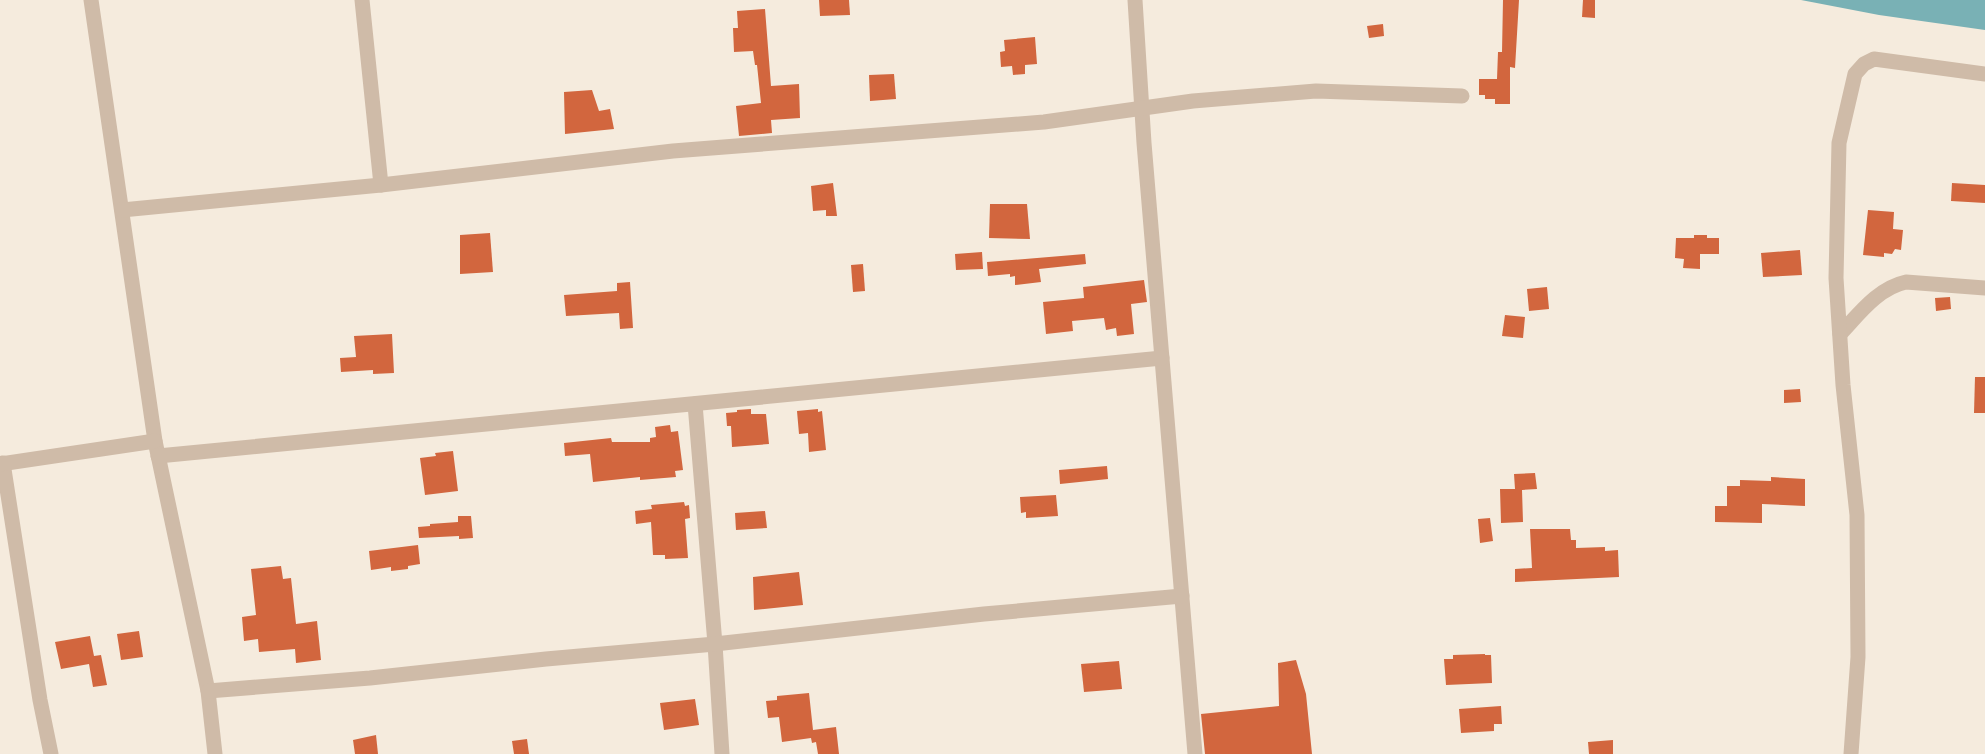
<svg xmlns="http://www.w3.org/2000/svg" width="1985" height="754" viewBox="0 0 1985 754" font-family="Barlow,sans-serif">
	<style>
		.water { fill: #79b1b5 }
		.building { fill: #d2663e }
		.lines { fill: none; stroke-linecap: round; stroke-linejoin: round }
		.minor { stroke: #cfbba8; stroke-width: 15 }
	</style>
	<rect width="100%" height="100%" fill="#f5ebdd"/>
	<path class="water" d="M1801 0H1985V30L1879 15Z"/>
	<g class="building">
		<path d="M819 0H849L850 15 820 16Z"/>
		<path d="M1503 0H1519L1515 68 1510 67V104H1495V99H1485V95H1479V79H1497L1498 52H1502Z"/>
		<path d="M1583 0H1595V18L1582 17Z"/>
		<path d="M765 9 771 86 799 84 800 118 771 120 772 133 739 136 736 106 761 103 757 65H755L753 51 734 52 733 28H738L737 11Z"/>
		<path d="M1383 24 1384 36 1369 38 1367 26Z"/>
		<path d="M1035 37 1037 64 1025 65V74L1013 75 1012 66 1001 67 1000 52 1005 51 1004 40Z"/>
		<path d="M894 74 896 99 870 101 869 75Z"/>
		<path d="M592 90 599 111 610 109 614 129 565 134 564 92Z"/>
		<path d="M833 183 837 216H826V210L813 211 811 186Z"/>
		<path d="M1952 183 1985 185V203L1951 201Z"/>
		<path d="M990 204H1027L1030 239 989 238Z"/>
		<path d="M1868 210 1894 212 1893 229 1903 230 1901 250 1895 249 1892 254 1884 253V257L1863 255Z"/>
		<path d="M490 233 493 272 460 274V235Z"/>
		<path d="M1694 235H1707V238H1719V254H1700V269L1683 268 1684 259 1675 258 1676 238H1694Z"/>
		<path d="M1800 250 1802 275 1763 277 1761 253Z"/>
		<path d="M982 252 983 269 956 270 955 254Z"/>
		<path d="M1085 254 1086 264 1039 269 1041 282 1015 285V276L1010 277V274L988 276 987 262Z"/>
		<path d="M863 264 865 291 853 292 851 265Z"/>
		<path d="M1144 280 1147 302 1131 304 1134 334 1117 336 1116 328 1106 330 1104 318 1072 321 1073 331 1046 334 1043 302 1084 298 1083 287Z"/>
		<path d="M630 282 633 328 620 329 619 313 566 316 564 295 617 291V283Z"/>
		<path d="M1547 287 1549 309 1529 311 1527 289Z"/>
		<path d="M1950 297 1951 309 1936 311 1935 298Z"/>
		<path d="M1505 315 1525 317 1523 338 1502 336Z"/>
		<path d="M392 334 394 373 373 374V370L341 372 340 358 356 357 354 336Z"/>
		<path d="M1975 377H1985V413H1974Z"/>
		<path d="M1800 389 1801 402 1784 403V390Z"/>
		<path d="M751 409V414H766L769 444 732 447 731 426H727L726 413 737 412V410Z"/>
		<path d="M818 409V412L822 411 826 450 809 452 808 433 799 434 797 411Z"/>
		<path d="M670 425 671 432 678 431 683 470 675 471 676 477 640 480V477L593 482 590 454 565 456 564 443 611 438 612 442H650V438L656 437 655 427Z"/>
		<path d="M453 451 458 491 425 495 420 458 436 456 435 453Z"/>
		<path d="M1107 466 1108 479 1060 484 1059 470Z"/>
		<path d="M1535 473 1537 489 1522 490 1523 522 1501 523 1500 489H1515L1514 474Z"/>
		<path d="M1771 477 1805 479V506L1762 504V523L1715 522V506H1727V486H1740V480L1771 481Z"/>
		<path d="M1056 495 1058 516 1026 518V512L1021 513 1020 497Z"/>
		<path d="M684 502 685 506 689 505 690 518 685 519 688 558 665 559V555H653L651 522 636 524 635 511 652 509 651 505Z"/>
		<path d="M765 511 767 528 736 530 735 513Z"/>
		<path d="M458 516H471L473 538 459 539V536L419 538 418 527 430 526V524L458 522Z"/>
		<path d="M1490 518 1493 541 1480 543 1478 519Z"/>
		<path d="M1530 529H1570L1571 540H1576V548L1605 547V551L1618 550 1619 577 1515 582V569L1532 568Z"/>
		<path d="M418 545 420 564 408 566V569L391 571V567L371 570 369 551Z"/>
		<path d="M281 566 283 579 291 578 296 624 317 621 321 660 296 663 295 649 259 652 258 639 244 641 242 617 256 615 251 569Z"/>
		<path d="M799 572 803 605 754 610 753 577Z"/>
		<path d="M139 631 143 657 121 660 117 634Z"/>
		<path d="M90 636 94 656 101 655 107 685 93 687 89 664 61 669 55 642Z"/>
		<path d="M1485 654V655H1491L1492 683 1446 685 1444 659H1453V655Z"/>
		<path d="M1296 660 1306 694 1312 754H1205L1201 714 1279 706 1278 663Z"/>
		<path d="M1119 661 1122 689 1084 692 1081 664Z"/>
		<path d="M809 693 813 730 836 727 839 754H818L816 742 812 743 811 738 782 742 779 717 768 718 766 701 777 700V696Z"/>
		<path d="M695 699 699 725 664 730 660 703Z"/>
		<path d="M1501 706 1502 724H1494V731L1461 733 1459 709Z"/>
		<path d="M376 735 378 754H355L353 740Z"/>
		<path d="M527 739 529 754H514L512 741Z"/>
		<path d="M1613 740V754H1589L1588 742Z"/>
	</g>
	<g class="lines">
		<g class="minor">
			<path d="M91 0 155 441 208 691 215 754"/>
			<path d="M362 0 381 185"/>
			<path d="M1135 0 1144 143 1195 754"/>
			<path d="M122 210 381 185 673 151 1044 122 1193 101 1316 91 1462 96"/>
			<path d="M1840 334C1859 314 1878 288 1906 282L1985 288"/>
			<path d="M695 404 715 644 722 754"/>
			<path d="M158 456 1162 358"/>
			<path d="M3 463 40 700 51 754"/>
			<path d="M0 464 155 441"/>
			<path d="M208 691 370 678 546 659 715 644 984 614 1182 596"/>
			<path d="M1851 754 1858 657 1857 515 1843 385 1836 278 1839 143 1855 74 1864 64 1874 59 1985 74"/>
		</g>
	</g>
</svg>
